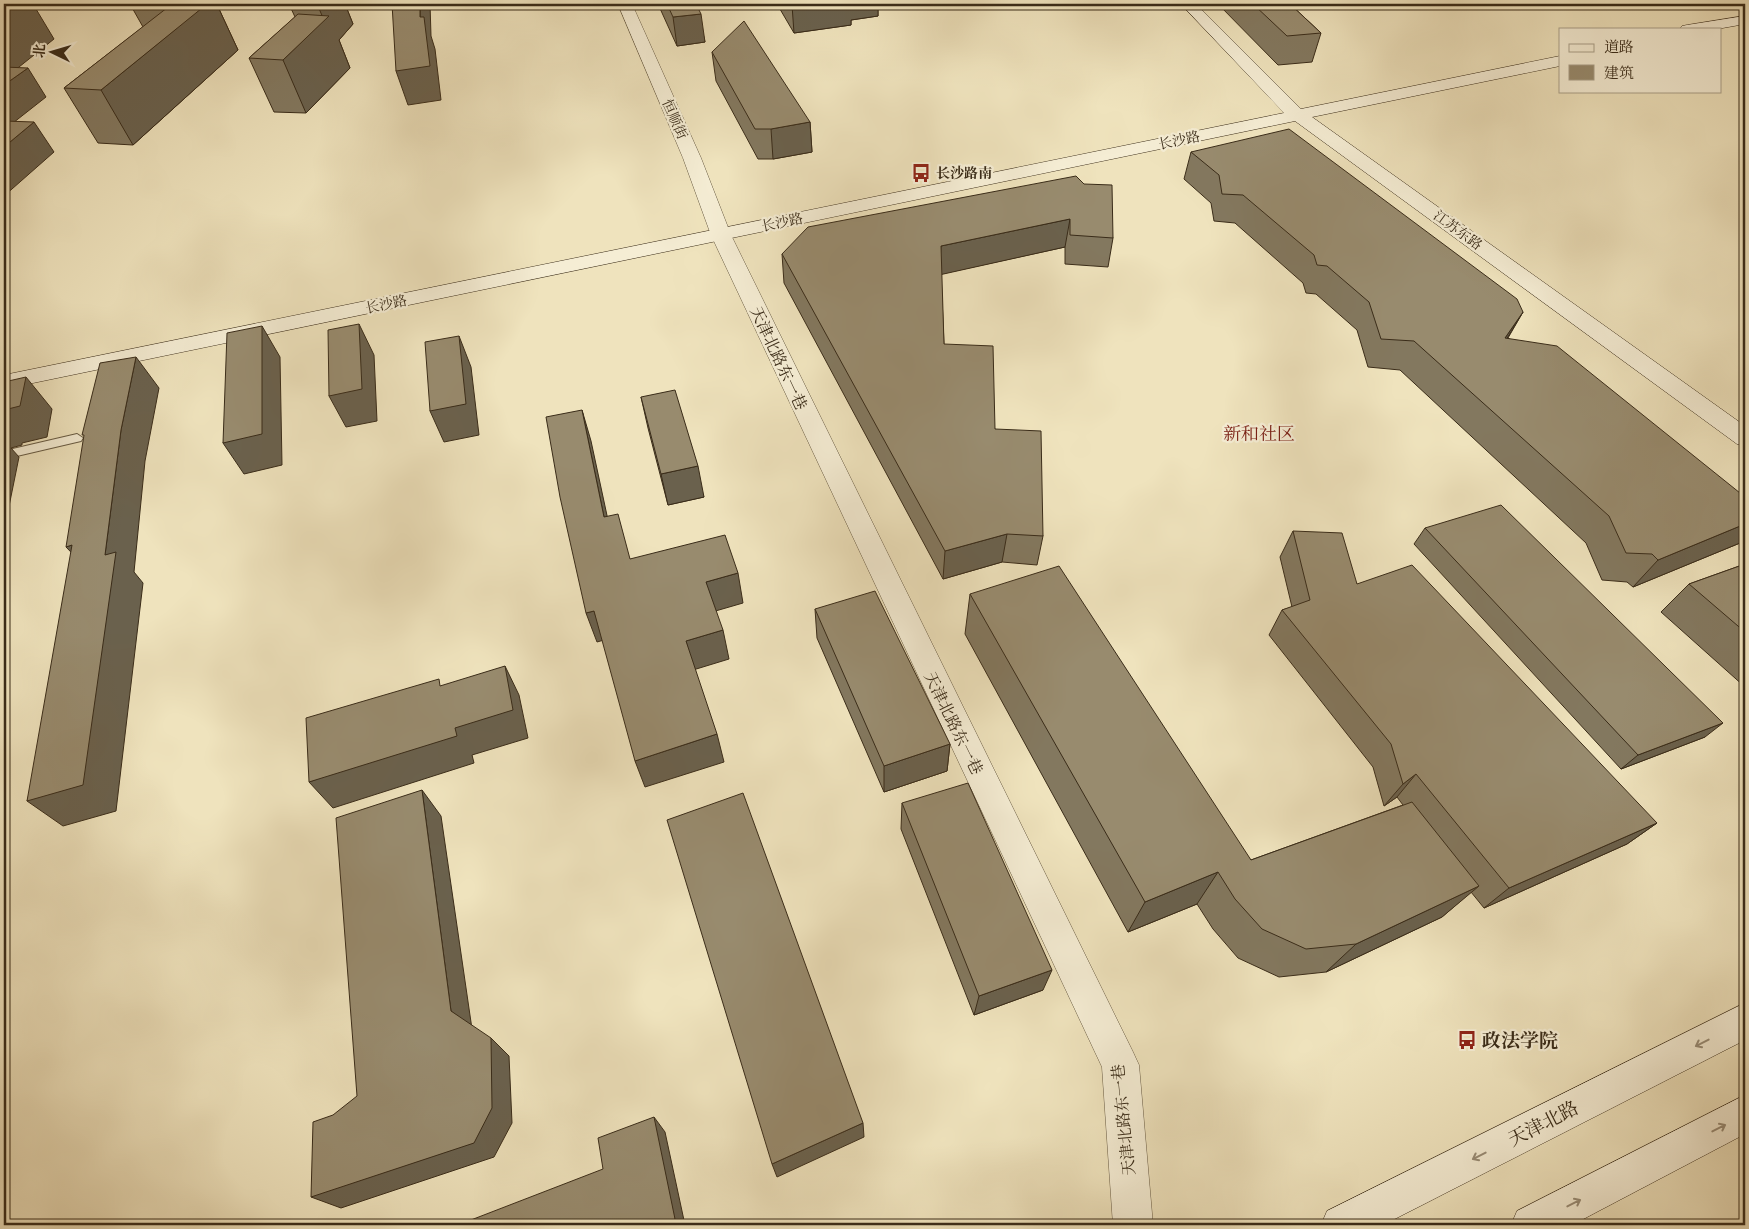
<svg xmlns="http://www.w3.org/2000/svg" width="1749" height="1229" viewBox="0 0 1749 1229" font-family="'Libre Bodoni','Noto Serif SC',serif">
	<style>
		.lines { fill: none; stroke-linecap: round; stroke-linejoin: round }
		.lane-casing { stroke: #675a42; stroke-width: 2 }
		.street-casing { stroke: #675a42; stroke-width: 1 }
		.secondary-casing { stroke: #3a2c19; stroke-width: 1 }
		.lane { fill: #f5edd4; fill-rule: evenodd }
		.street { fill: #f5edd4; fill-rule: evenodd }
		.secondary { fill: #f5edd4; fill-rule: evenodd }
		.wall { fill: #83785f; stroke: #3a2c19 }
		.shaded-wall { fill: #6a614d; stroke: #3a2c19 }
		.building { fill: #988b6e; stroke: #3a2c19 }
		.oneway { stroke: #988c76 }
		.labels { text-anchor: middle; stroke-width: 4.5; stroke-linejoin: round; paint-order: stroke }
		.far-street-label { font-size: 14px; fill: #3a2c19; stroke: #f5edd4 }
		.far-poi-label { font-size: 14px; font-weight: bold; fill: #3a2c19; stroke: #f5edd4; text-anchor: start }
		.street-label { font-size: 16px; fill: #3a2c19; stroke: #f5edd4 }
		.neighbourhood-label { font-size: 18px; fill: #7a1f14; stroke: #f5edd4 }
		.near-poi-label { font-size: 19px; font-weight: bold; fill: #3a2c19; stroke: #f5edd4; text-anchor: start }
		.near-street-label { font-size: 19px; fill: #3a2c19; stroke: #f5edd4 }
	</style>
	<rect width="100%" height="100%" fill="#efe3bd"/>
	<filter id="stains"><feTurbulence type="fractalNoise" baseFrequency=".004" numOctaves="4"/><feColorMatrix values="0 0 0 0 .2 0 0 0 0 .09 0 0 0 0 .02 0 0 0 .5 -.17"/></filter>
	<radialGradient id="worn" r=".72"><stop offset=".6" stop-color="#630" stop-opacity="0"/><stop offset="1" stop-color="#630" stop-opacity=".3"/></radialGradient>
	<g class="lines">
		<g class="lane-casing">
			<path id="lane" d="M77 434 83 438 81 441 4 459V451Z"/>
		</g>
		<g class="street-casing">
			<path id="street" d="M618 4H632L701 158 731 235 1133 1052 1139 1065 1153 1225H1113L1102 1067 711 235 683 158Z"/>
		</g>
		<g class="secondary-casing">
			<g id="secondary">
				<path d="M1181 4H1196L1301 109 1560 56V66L1312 117 1745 426V446L1737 444 1295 121 4 389V375L1284 113Z"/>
				<path d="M1745 16V24L1717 29H1680L1682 26 1687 25Z"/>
				<path d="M1745 1003V1040L1383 1225H1321L1327 1211Z"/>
				<path d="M1745 1095V1134L1572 1225H1511L1517 1211Z"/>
			</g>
		</g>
		<use href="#lane" class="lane"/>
		<use href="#street" class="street"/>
		<use href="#secondary" class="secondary"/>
	</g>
	<g class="wall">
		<path d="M130 4H225L219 9 238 50 133 145 98 143 64 88 143 27Z"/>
		<path d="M289 4H345L353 24 339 40 350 68 306 113 274 112 249 58 295 17Z"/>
		<path d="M658 4H696L705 42 677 46Z"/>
		<path d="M777 4H878V16L851 20V25L794 33Z"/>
		<path d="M1218 4H1290L1321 33 1312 62 1278 65Z"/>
		<path d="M712 52 810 122 812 152 773 159H758L716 81Z"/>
		<path d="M1191 152 1523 312 1508 338 1745 497V537L1740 543 1633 587 1627 582 1602 580 1586 543 1400 370 1368 367 1357 330 1316 294 1306 293 1303 283 1235 223 1214 221 1211 203 1184 179Z"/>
		<path d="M1084 184 1113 238 1108 267 1065 264V247L941 274 944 344 995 429 1043 536 1037 565 1002 562 943 579 784 283 782 254Z"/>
		<path d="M641 397 704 497 668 505 648 428Z"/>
		<path d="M1425 528 1705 737 1621 769 1414 544Z"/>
		<path d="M1293 531 1357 584 1657 823 1627 844 1484 908 1471 892 1442 917 1326 972 1279 977 1238 958 1213 929 1197 904 1128 932 965 634 970 594 1251 860 1403 805 1397 797 1384 806 1373 767 1269 635 1282 610 1292 607 1280 557Z"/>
		<path d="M1745 564V687L1661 612 1689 584Z"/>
		<path d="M815 609 950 744 947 771 884 792 817 638Z"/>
		<path d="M902 803 1043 990 974 1015 901 829Z"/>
	</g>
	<g class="shaded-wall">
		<path d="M4 4H33L54 39 4 79Z"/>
		<path d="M164 4H225L219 9 238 50 133 145 101 90 177 28Z"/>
		<path d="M317 4H345L353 24 339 40 350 68 306 113 283 60 324 20Z"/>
		<path d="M420 4H430L431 36 435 49 441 100 408 105 396 71 420 17Z"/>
		<path d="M803 4H878V16L851 20V25L794 33 792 5Z"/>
		<path d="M701 14 705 42 677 46 673 17Z"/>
		<path d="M28 68 46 97 4 130V85Z"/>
		<path d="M34 122 54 152 4 196V147Z"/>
		<path d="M810 122 812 152 773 159 771 129Z"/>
		<path d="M1070 219 1065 247 939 275 941 246Z"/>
		<path d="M1523 312 1506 340 1505 338Z"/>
		<path d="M359 324 374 355 377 421 346 427 329 396Z"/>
		<path d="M262 326 280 357 282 465 244 474 223 443Z"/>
		<path d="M459 336 471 367 479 435 444 442 430 411Z"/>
		<path d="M136 357 159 388 145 461 134 572 143 583 116 811 63 826 27 801 105 555 121 430Z"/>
		<path d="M26 377 52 409 47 437 22 443V445L11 448 19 457 4 531V410Z"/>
		<path d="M582 410 591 441 614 548 604 517Z"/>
		<path d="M698 466 704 497 668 505 661 474Z"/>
		<path d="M1745 524V537L1740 543 1633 587 1658 560Z"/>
		<path d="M1007 534 1002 562 943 579 945 551Z"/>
		<path d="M72 545 95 577 66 547Z"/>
		<path d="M738 573 743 603 712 612 706 582Z"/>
		<path d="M594 611 604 640 597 642 586 613Z"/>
		<path d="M723 630 729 659 693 670 686 641Z"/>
		<path d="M505 666 519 695 528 738 472 755 474 763 333 808 309 782 455 728Z"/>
		<path d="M1723 723 1705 737 1621 769 1638 755Z"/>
		<path d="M717 734 724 762 645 787 635 761Z"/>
		<path d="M950 744 947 771 884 792V766Z"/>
		<path d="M1416 774 1397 797 1384 806 1403 784Z"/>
		<path d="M422 790 441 816 472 1029 451 1011Z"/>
		<path d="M1657 823 1627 844 1484 908 1509 888Z"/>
		<path d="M1218 872 1197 904 1128 932 1145 902Z"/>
		<path d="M1479 886 1442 917 1326 972 1356 944Z"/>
		<path d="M1052 970 1043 990 974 1015 979 996Z"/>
		<path d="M491 1038 509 1056 512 1123 494 1157 341 1208 311 1197Z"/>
		<path d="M654 1117 665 1132 685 1225H661Z"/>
		<path d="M863 1123 864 1137 777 1177 772 1164Z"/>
	</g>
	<g class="building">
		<path d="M172 4H207L101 90 64 88Z"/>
		<path d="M392 4H420V17H424L430 66 396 71Z"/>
		<path d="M667 4H696L701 14 673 17Z"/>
		<path d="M791 4H803L792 5Z"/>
		<path d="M1253 4H1290L1321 33 1287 36Z"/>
		<path d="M298 14 329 16 283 60 249 58Z"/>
		<path d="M744 21 810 122 771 129H755L712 52Z"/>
		<path d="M4 67 28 68 4 85Z"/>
		<path d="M4 121 34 122 4 147Z"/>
		<path d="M1289 129 1517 299 1523 312 1505 338 1557 346 1745 497V524L1658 560 1652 554 1626 553 1609 516 1414 341 1381 339 1369 302 1327 266 1317 265 1314 255 1243 195 1222 194 1219 175 1191 152Z"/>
		<path d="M1076 176 1084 184 1112 185 1113 238 1070 235V219L941 246 944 344 993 346 995 429 1041 431 1043 536 1007 534 945 551 782 254 808 227Z"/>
		<path d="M359 324 362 389 329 396 328 330Z"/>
		<path d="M262 326V434L223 443 227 333Z"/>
		<path d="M459 336 466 404 430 411 425 342Z"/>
		<path d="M136 357 121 430 105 555 116 552 83 785 27 801 72 545 66 547 84 435H82L100 363Z"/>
		<path d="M26 377 20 406 4 410V382Z"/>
		<path d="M675 390 698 466 661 474 641 397Z"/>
		<path d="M582 410 604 517 618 514 630 559 725 535 738 573 706 582 723 630 686 641 717 734 635 761 594 611 586 613 560 497 546 417Z"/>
		<path d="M1501 505 1723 723 1638 755 1425 528Z"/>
		<path d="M1293 531 1342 533 1357 584 1412 565 1657 823 1509 888 1416 774 1403 784 1391 744 1282 610 1310 600Z"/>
		<path d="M1745 564V632L1689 584Z"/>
		<path d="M1059 566 1251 860 1412 802 1479 886 1356 944 1306 949 1262 929 1235 899 1218 872 1145 902 970 594Z"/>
		<path d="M875 591 950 744 884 766 815 609Z"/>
		<path d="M505 666 513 710 455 728 457 736 309 782 306 718 439 679 440 686Z"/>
		<path d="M968 783 1052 970 979 996 902 803Z"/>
		<path d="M422 790 451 1011 491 1038 492 1108 474 1143 311 1197 313 1122 333 1115 357 1096 336 818Z"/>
		<path d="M743 793 863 1123 772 1164 667 820Z"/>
		<path d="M654 1117 675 1219 661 1225H458L603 1169 598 1138Z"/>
	</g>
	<defs><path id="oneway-shaft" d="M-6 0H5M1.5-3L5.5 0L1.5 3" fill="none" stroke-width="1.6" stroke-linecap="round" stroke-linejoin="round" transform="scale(1.25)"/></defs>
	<g class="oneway">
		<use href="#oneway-shaft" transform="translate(1702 1043) rotate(153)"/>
		<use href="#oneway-shaft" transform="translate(1719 1128) rotate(-27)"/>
		<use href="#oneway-shaft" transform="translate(1479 1156) rotate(153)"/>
		<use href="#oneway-shaft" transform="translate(1574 1203) rotate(-27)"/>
	</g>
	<defs>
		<g id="bus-bare" transform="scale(1.5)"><path d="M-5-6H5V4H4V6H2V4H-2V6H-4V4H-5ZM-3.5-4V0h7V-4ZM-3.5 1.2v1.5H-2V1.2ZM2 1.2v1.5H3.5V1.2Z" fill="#8f2418" stroke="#f5edd4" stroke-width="2.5" paint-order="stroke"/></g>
	</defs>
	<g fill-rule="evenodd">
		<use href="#bus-bare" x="921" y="173"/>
		<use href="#bus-bare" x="1467" y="1040"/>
	</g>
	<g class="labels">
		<g class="far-street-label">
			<text transform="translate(675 119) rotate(66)" y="5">恒顺街</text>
			<text transform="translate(1179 140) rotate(-12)" y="5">长沙路</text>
			<text transform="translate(782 222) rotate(-12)" y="5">长沙路</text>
			<text transform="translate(1458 230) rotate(36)" y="5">江苏东路</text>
			<text transform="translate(386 304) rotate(-12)" y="5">长沙路</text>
		</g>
		<g class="far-poi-label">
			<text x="936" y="178">长沙路南</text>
		</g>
		<g class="street-label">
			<text transform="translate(779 358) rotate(65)" y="6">天津北路东一巷</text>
			<text transform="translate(954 723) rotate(64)" y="6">天津北路东一巷</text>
			<text transform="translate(1123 1120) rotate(-96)" y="6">天津北路东一巷</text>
		</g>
		<g class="neighbourhood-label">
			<text x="1259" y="440">新和社区</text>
		</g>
		<g class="near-poi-label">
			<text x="1482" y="1047">政法学院</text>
		</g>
		<g class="near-street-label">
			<text transform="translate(1543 1123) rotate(-27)" y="7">天津北路</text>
		</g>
	</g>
	<rect width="1749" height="1229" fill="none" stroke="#efe3bd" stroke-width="20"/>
	<rect x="5" y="5" width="1739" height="1219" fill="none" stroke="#3a2c19" stroke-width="2.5"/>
	<rect x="10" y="10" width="1729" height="1209" fill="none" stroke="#3a2c19"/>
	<rect x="1559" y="28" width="162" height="65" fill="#f5edd4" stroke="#aaa089"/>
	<rect x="1569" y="44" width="25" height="8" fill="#f5edd4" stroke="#aaa089"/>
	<text x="1604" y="52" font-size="15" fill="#3a2c19">道路</text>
	<rect x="1569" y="65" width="25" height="15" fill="#988b6e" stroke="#aaa089"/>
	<text x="1604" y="78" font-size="15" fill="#3a2c19">建筑</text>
	<g transform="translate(52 52) rotate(275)" stroke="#f5edd4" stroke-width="4" paint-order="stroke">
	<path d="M0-4L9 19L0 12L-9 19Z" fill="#3a2c19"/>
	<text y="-8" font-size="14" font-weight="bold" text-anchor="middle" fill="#3a2c19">北</text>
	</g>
	<rect width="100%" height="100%" filter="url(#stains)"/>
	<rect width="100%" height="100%" fill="url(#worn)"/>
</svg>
